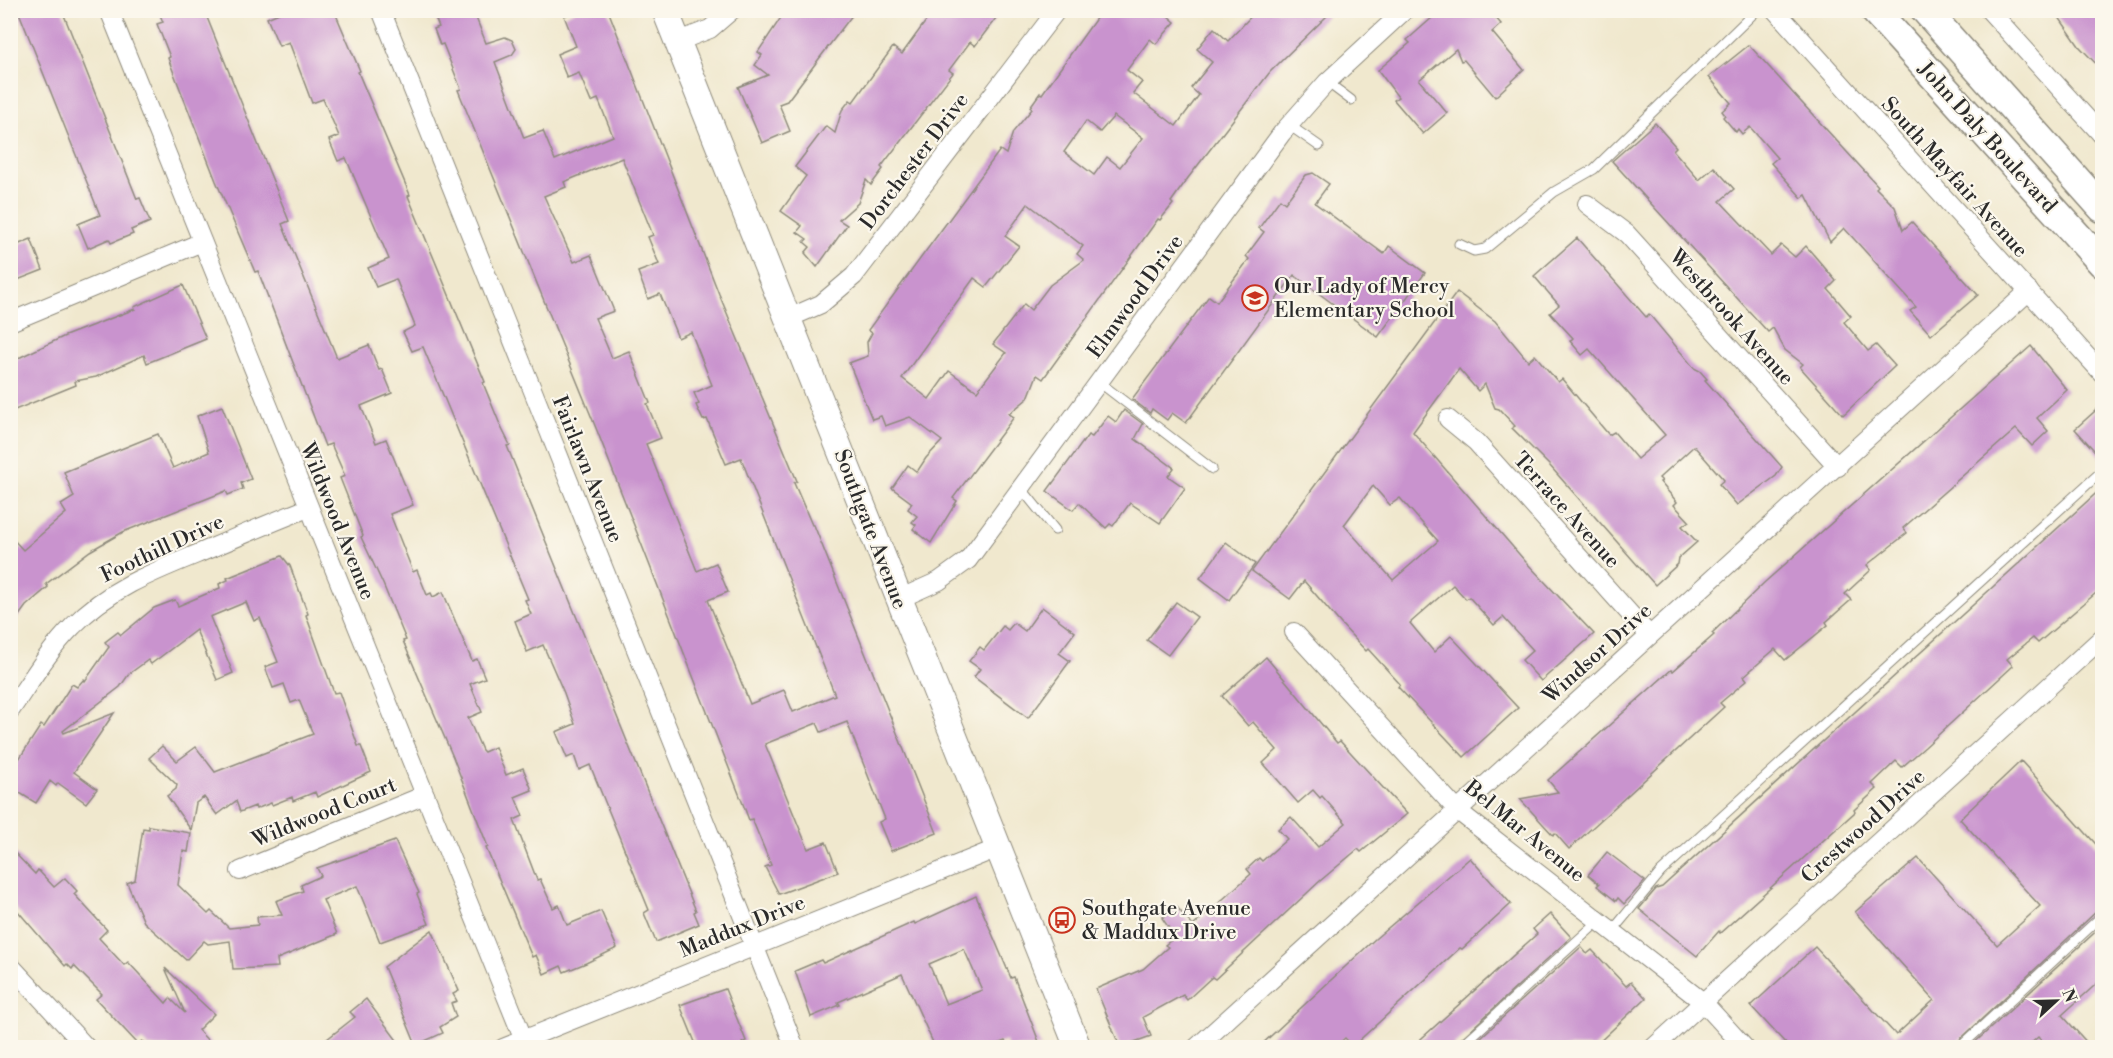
<svg xmlns="http://www.w3.org/2000/svg" width="2113" height="1058" viewBox="0 0 2113 1058" font-family="'Libre Bodoni',serif">
	<style>
		.building { fill: #c993ce; fill-rule: evenodd }
		.lines { fill: none; stroke-linecap: round; stroke-linejoin: round }
		.lane-casing { stroke: #8e8a7c; stroke-width: 11 }
		.street-casing { stroke: #8e8a7c; stroke-width: 20 }
		.secondary-casing { stroke: #8e8a7c; stroke-width: 28 }
		.primary-casing { stroke: #8e8a7c; stroke-width: 31 }
		.lane { stroke: #fff; stroke-width: 9 }
		.street { stroke: #fff; stroke-width: 18 }
		.secondary { stroke: #fff; stroke-width: 26 }
		.primary { stroke: #fff; stroke-width: 28 }
		.labels { text-anchor: middle; stroke-width: 4.5; stroke-linejoin: round; paint-order: stroke }
		.street-label { font-size: 21px; fill: #2b2b2b; stroke: #fbf7ec }
		.poi-label { font-size: 21px; fill: #2b2b2b; stroke: #fbf7ec; text-anchor: start }
	</style>
	<rect width="100%" height="100%" fill="#fbf7ec"/>
	<filter id="ink" filterUnits="userSpaceOnUse"><feTurbulence type="fractalNoise" baseFrequency=".0167" numOctaves="2"/><feDisplacementMap in="SourceGraphic" scale="12" xChannelSelector="R" yChannelSelector="G"/><feConvolveMatrix kernelMatrix="1 2 1 2 8 2 1 2 1" color-interpolation-filters="sRGB"/></filter>
	<filter id="wash" filterUnits="userSpaceOnUse"><feTurbulence type="fractalNoise" baseFrequency=".008" numOctaves="4" result="noise"/><feDisplacementMap in="SourceGraphic" scale="24" xChannelSelector="R" yChannelSelector="G"/><feGaussianBlur stdDeviation="1.35" result="paint"/><feColorMatrix in="noise" values="0 0 0 0 0 0 0 0 0 0 0 0 0 0 0 0 0 1.4 0 .05"/><feComposite in="paint" operator="in"/></filter>
	<g filter="url(#wash)">
		<rect width="100%" height="100%" fill="#f0e8ce"/>
		<g id="blocks">
			<g class="building">
				<path d="M18 10H62L137 199 140 198 150 222 131 230 133 234 111 243 109 239 88 248 78 224 100 215Z"/>
				<path d="M158 10H204L289 221 282 224 337 358 369 345 379 370 382 369 392 393 361 406 376 443 386 439 413 505 390 514 413 572 417 570 427 595 431 593 433 597 443 592 472 661 477 659 485 678 470 684 482 712 468 718 482 750 484 752 495 747 506 775 523 768 532 790 515 797 523 816 514 820 537 880 540 879 553 908 559 905 567 925 601 911 617 948 586 963 564 972 561 966 544 974 536 955 532 957 486 848 488 847 453 757 403 641 406 640 383 584 361 537 363 536 340 478 345 476 331 444 325 446 258 271 255 272 216 181 168 58 170 57 157 24 163 22Z"/>
				<path d="M286 10H334L360 71 358 72 410 195 408 196 485 382 483 383 501 427 510 445 507 446 696 911 694 912 699 924 656 942 644 913 649 910 590 765 579 770 574 755 567 758 556 732 575 724 564 693 543 645 527 652 515 621 531 614 525 600 528 599 423 347 412 351 403 332 415 326 396 279 376 287 368 268 389 259 346 158 338 161 329 140 339 136 323 99 312 103 289 42 279 46 267 18Z"/>
				<path d="M432 10H473L486 43 505 37 512 40 516 49 512 55 495 62 524 138 543 131 555 160 613 136 598 99 591 102 579 73 567 78 557 54 576 46 564 16 577 10H608L719 294 797 481 794 483 812 525H814L937 833 891 851 879 822 885 819 847 722 821 732 817 723 765 744 808 849 826 842 838 872 779 894 765 867 771 865 752 819 749 820 743 804 598 433 458 90 461 89 443 44 440 45 434 29 439 27ZM622 158 653 235 648 237 659 264 638 272 648 299 660 294 678 338 691 332 712 385 694 393 699 404 696 405 703 420 707 419 726 464 741 458 835 695 793 712 784 690 750 704 708 600 728 592 716 563 697 571 646 444 661 438 647 404 650 403 629 351 612 358 595 318 614 311 591 255 574 262 544 196 566 187 564 182Z"/>
				<path d="M786 10H856L787 101 779 104 790 131 762 143 738 87 768 75 755 65 762 55 758 52Z"/>
				<path d="M934 10H1002L975 46 970 42 949 70 953 73 881 167 883 169 871 185 866 180 858 203 839 220 847 225 817 267 805 253 810 247 804 242 807 239 797 232 802 226 781 211 806 176 795 167 826 126 835 133 842 110 850 100 853 102 893 47 902 54Z"/>
				<path d="M1102 10H1161L1175 22 1156 44 1150 39 1127 70 1142 82 1133 93 1176 126 1199 95 1191 88 1212 62 1197 49 1214 28 1228 41 1257 10H1333L1270 72 1188 178 1171 202 1173 204 1160 220 1158 219 1043 379 1037 375 1028 398 1009 414 1014 417 953 498 957 501 931 543 913 529 916 525 912 522 917 516 908 509 912 503 892 488 908 465 917 472 926 458 942 441 910 417 885 426 881 416 872 419 849 363 868 356 867 342 872 333 868 330 1000 150 1006 154 1013 132 1032 109 1030 107 1040 93 1042 94ZM1114 116 1143 138 1120 167 1107 157 1094 175 1064 152 1086 121 1100 132ZM1028 204 1083 246 1077 254 1084 260 1050 285 1031 310 1024 304 993 344 1006 353 977 391 949 371 929 399 902 378 974 278 986 287 1019 246 1005 236Z"/>
				<path d="M1441 10H1489L1501 24 1492 32 1524 70 1495 97 1464 60 1461 61 1456 49 1419 80 1447 113 1423 134 1394 100 1398 97 1378 70 1410 43 1407 40Z"/>
				<path d="M2054 10H2103V71L2079 46Z"/>
				<path d="M1749 45 1878 186 1876 188 1895 207 1903 230 1912 222 1978 295 1931 335 1910 311 1916 307 1844 228 1830 242 1806 195 1802 198 1771 163 1777 158 1750 127 1742 134 1738 129 1736 132 1723 117 1725 115 1722 111 1731 103 1709 77Z"/>
				<path d="M1655 123 1676 147 1673 150 1699 180 1714 167 1734 189 1720 201 1771 255 1781 245 1795 257 1806 246 1836 281 1828 289 1851 316 1844 322 1868 351 1876 345 1895 366 1843 415 1800 367 1803 364 1785 350 1773 328 1768 332 1612 161Z"/>
				<path d="M1313 173 1329 184 1315 203 1384 254 1389 246 1425 273 1378 337 1294 275 1186 423 1172 413 1167 420 1152 409 1150 413 1132 399 1209 296 1217 302 1249 259 1246 256 1264 232 1259 228 1280 199 1285 203 1306 175Z"/>
				<path d="M1577 238 1646 317 1649 314 1694 368 1700 371 1707 379 1705 380 1782 467 1776 476 1737 505 1719 484 1724 480 1694 446 1659 478 1662 481 1660 482 1677 502 1674 505 1689 521 1682 526 1697 542 1679 558 1678 564 1655 585 1550 466 1512 428 1515 426 1499 409 1495 408 1485 384 1478 391 1459 369 1413 432 1525 561 1594 634 1541 681 1522 660 1533 650 1503 617 1494 625 1469 597 1466 599 1453 585 1410 623 1434 652 1451 636 1518 708 1464 757 1398 687 1400 684 1368 649 1366 651 1341 624 1304 581 1290 599 1252 571 1457 292 1495 321 1528 361 1535 355 1558 382 1562 379 1609 435 1614 432 1637 459 1665 435 1589 349 1582 355 1570 341 1573 338 1550 313 1559 305 1534 276ZM1373 486 1390 505 1400 498 1438 541 1393 580 1344 525Z"/>
				<path d="M31 239 43 270 10 283V248Z"/>
				<path d="M183 285 206 339 147 363 144 355 96 377 75 381 76 385 10 412V362L65 336 135 309 134 307Z"/>
				<path d="M2031 346 2067 390 2037 418 2048 431 2032 446 2016 429 1903 528 1907 533 1867 565 1871 570 1845 594 1851 600 1826 622 1828 625 1785 660 1775 649 1744 676 1747 680 1720 703 1724 707 1569 849 1555 833 1553 835 1520 799 1558 792 1548 780 1671 670 1673 671 1714 635 1712 633 1765 582Z"/>
				<path d="M2103 404V460L2075 429Z"/>
				<path d="M222 406 251 479 241 483 243 489 228 495 226 491 123 532 90 551 46 584 48 587 26 606 10 628V536L23 550 66 513 61 505 74 497 64 472 158 434 173 468 209 452 197 416Z"/>
				<path d="M1124 410 1143 424 1135 439 1174 468 1168 476 1185 488 1160 523 1130 503 1113 526 1110 524 1106 528 1079 503 1073 510 1047 491 1088 435 1092 437 1108 416 1116 422Z"/>
				<path d="M2103 487V587L2038 643 2033 638 2007 659 2013 666 1925 747 1902 767 1896 761 1872 784 1877 789 1854 810 1855 812 1720 933 1719 931 1697 956 1639 909 1656 889 1662 887Z"/>
				<path d="M1226 542 1255 564 1229 600 1200 578Z"/>
				<path d="M282 556 290 566 308 614 306 615 334 693 339 692 358 746H361L371 772 317 797 315 792 293 801 292 797 272 805 271 803 256 809 255 806 240 812 236 801 217 815 204 797 196 803 191 830 167 796 176 789 177 785 149 758 162 746 177 761 196 747 215 772 313 734 299 700 291 703 284 684 273 688 265 667 278 662 260 618 254 621 246 602 210 617 233 673 217 680 196 630 151 664 148 660 129 674 120 687 63 731 64 733 114 713 74 772 97 789 86 803 58 783 56 786 50 781 36 803 10 787V773L41 725 44 727 72 684 77 687 84 679 85 681 109 647 105 642 118 632 121 635 154 608 175 600 178 606 220 588 219 584 228 580 227 578Z"/>
				<path d="M1176 602 1197 617 1168 655 1147 640Z"/>
				<path d="M1042 607 1075 632 1059 653 1070 661 1028 718 974 677 980 669 969 661 980 647 984 650 1003 626 1008 630 1014 623 1025 631Z"/>
				<path d="M1266 657 1337 743 1340 741 1407 814 1361 852 1358 849 1320 881 1215 979 1212 977 1187 1000 1183 995 1143 1017 1151 1036 1120 1047 1096 989 1143 969 1168 947 1165 945 1175 937 1162 918 1176 906 1193 926 1251 874 1247 869 1259 858 1262 861 1287 839 1278 829 1291 817 1318 847 1346 823 1322 796 1320 798 1313 790 1298 803 1263 763 1277 750 1253 722 1248 726 1222 696Z"/>
				<path d="M2021 761 2103 852V909L2097 911 1952 1047H1789L1751 1006 1815 947 1896 1035 1934 1000 1855 912 1918 858 1997 945 2040 906 1960 819Z"/>
				<path d="M149 826 191 833 188 852 183 851 178 885 208 914 211 911 229 928 258 925 257 917 282 915 276 901 303 891 301 885 321 876 317 868 395 841 419 893 417 894 429 924 380 942 357 886 323 900 337 934 277 959 278 967 233 969 230 941 208 944 204 941 186 960 144 922 127 883 135 880 143 828 149 829Z"/>
				<path d="M10 848 35 874 38 870 54 887 65 878 77 891 74 894 107 930 99 938 124 965 128 962 166 1003 170 998 185 1013 165 968 214 1014 198 1030 214 1047H149L142 1041 138 1044 96 999 102 994 74 966 72 969 67 964 65 966 10 902Z"/>
				<path d="M1607 852 1645 881 1624 904 1618 898 1616 901 1597 886 1599 884 1588 875Z"/>
				<path d="M1470 858 1511 904 1462 949 1460 948 1353 1046 1345 1038 1335 1047H1259L1375 939Z"/>
				<path d="M976 896 1011 978 1014 977 1041 1047H1008L1005 1041 990 1047H935L902 974 838 1002 840 1005 811 1017 795 971 821 960 823 963 914 922 915 924ZM964 949 982 990 946 1004 929 964Z"/>
				<path d="M1550 914 1571 937 1452 1047H1412L1537 934 1533 929Z"/>
				<path d="M2103 925V978L2062 1015 2091 1047H2047L2038 1037 2027 1047H1970Z"/>
				<path d="M432 930 459 991 453 994 457 1001 451 1003 456 1017 440 1027 443 1033 416 1045 384 967Z"/>
				<path d="M1581 947 1587 954 1592 950 1626 986 1631 982 1646 998 1594 1047H1470Z"/>
				<path d="M725 989 746 1041 742 1043 744 1047H697L680 1005Z"/>
				<path d="M366 999 402 1047H317L355 1017 350 1012Z"/>
			</g>
		</g>
	</g>
	<g filter="url(#ink)">
		<use href="#blocks" fill-opacity="0" stroke="#8e8a7c" stroke-width="1.5"/>
		<g class="lines">
			<g class="lane-casing">
				<g id="lane">
					<path d="M1327 82 1351 100"/>
					<path d="M1289 125 1319 146"/>
					<path d="M1459 244 1474 251 1485 249 1554 192 1594 169 1757 10"/>
					<path d="M1099 382 1212 469"/>
					<path d="M1021 488 1055 530"/>
					<path d="M1613 930 1661 872 2102 471"/>
					<path d="M1459 1048 1600 920"/>
					<path d="M1959 1048 2102 916"/>
				</g>
			</g>
			<g class="street-casing">
				<g id="street">
					<path d="M109 10 527 1048"/>
					<path d="M381 10 795 1048"/>
					<path d="M1775 10 2102 373"/>
					<path d="M1989 10 2102 135"/>
					<path d="M679 41 710 29 732 10"/>
					<path d="M1587 204 1627 234 1838 467"/>
					<path d="M789 318 821 304 854 276 1057 10"/>
					<path d="M10 322 202 242"/>
					<path d="M1448 419 1476 442 1649 635"/>
					<path d="M899 599 939 581 968 560 1282 133 1327 82 1405 10"/>
					<path d="M1294 632 1458 811 1703 1002 1745 1048"/>
					<path d="M10 711C30 682 48 651 73 626 108 589 155 571 202 552 237 537 273 522 308 508"/>
					<path d="M240 871 425 795"/>
					<path d="M10 965 87 1048"/>
					<path d="M503 1048 998 848"/>
					<path d="M1196 1048 2029 291"/>
					<path d="M1653 1048 2102 638"/>
				</g>
			</g>
			<g class="secondary-casing">
				<path id="secondary" d="M665 10 1078 1048"/>
			</g>
			<g class="primary-casing">
				<g id="primary">
					<path d="M1874 10 2102 263"/>
					<path d="M1925 10 2102 208"/>
				</g>
			</g>
			<use href="#lane" class="lane"/>
			<use href="#street" class="street"/>
			<use href="#secondary" class="secondary"/>
			<use href="#primary" class="primary"/>
		</g>
	</g>
	<defs>
		<g id="school-ring" transform="scale(1.35)"><circle r="9.5" fill="#fbf7ec" stroke="#c8321e" stroke-width="1.5"/><path d="M0-5L7-2L0 1L-7-2ZM-4 1L0 2.5L4 1V4Q0 6-4 4Z" fill="#c8321e"/></g>
		<g id="bus-ring" transform="scale(1.35)"><circle r="9.5" fill="#fbf7ec" stroke="#c8321e" stroke-width="1.5"/><path d="M-5-6H5V4H4V6H2V4H-2V6H-4V4H-5ZM-3.5-4V0h7V-4ZM-3.5 1.2v1.5H-2V1.2ZM2 1.2v1.5H3.5V1.2Z" fill="#c8321e"/></g>
	</defs>
	<g fill-rule="evenodd">
		<use href="#school-ring" x="1255" y="298"/>
		<use href="#bus-ring" x="1062" y="920"/>
	</g>
	<g class="labels">
		<g class="street-label">
			<text transform="translate(1988 137) rotate(48)" y="7">John Daly Boulevard</text>
			<text transform="translate(914 161) rotate(-53)" y="7">Dorchester Drive</text>
			<text transform="translate(1955 177) rotate(48)" y="7">South Mayfair Avenue</text>
			<text transform="translate(1135 296) rotate(-54)" y="7">Elmwood Drive</text>
			<text transform="translate(1732 317) rotate(48)" y="7">Westbrook Avenue</text>
			<text transform="translate(588 469) rotate(68)" y="7">Fairlawn Avenue</text>
			<text transform="translate(1567 510) rotate(48)" y="7">Terrace Avenue</text>
			<text transform="translate(338 521) rotate(68)" y="7">Wildwood Avenue</text>
			<text transform="translate(871 529) rotate(69)" y="7">Southgate Avenue</text>
			<text transform="translate(162 548) rotate(-25)" y="7">Foothill Drive</text>
			<text transform="translate(1597 653) rotate(-42)" y="7">Windsor Drive</text>
			<text transform="translate(324 812) rotate(-22)" y="7">Wildwood Court</text>
			<text transform="translate(1863 826) rotate(-42)" y="7">Crestwood Drive</text>
			<text transform="translate(1525 831) rotate(39)" y="7">Bel Mar Avenue</text>
			<text transform="translate(742 926) rotate(-22)" y="7">Maddux Drive</text>
		</g>
		<g class="poi-label">
			<text x="1274" y="293">Our Lady of Mercy<tspan x="1274" dy="24">Elementary School</tspan></text>
			<text x="1082" y="915">Southgate Avenue<tspan x="1082" dy="24">&amp; Maddux Drive</tspan></text>
		</g>
	</g>
	<rect width="2113" height="1058" fill="none" stroke="#fbf7ec" stroke-width="36"/>
	<g transform="translate(2056 1001) rotate(68)" stroke="#fbf7ec" stroke-width="4.5" paint-order="stroke">
	<path d="M0-4.5L10 22L0 15L-10 22Z" fill="#2b2b2b"/>
	<text y="-9" font-size="16" font-weight="bold" text-anchor="middle" fill="#2b2b2b">N</text>
	</g>
</svg>
